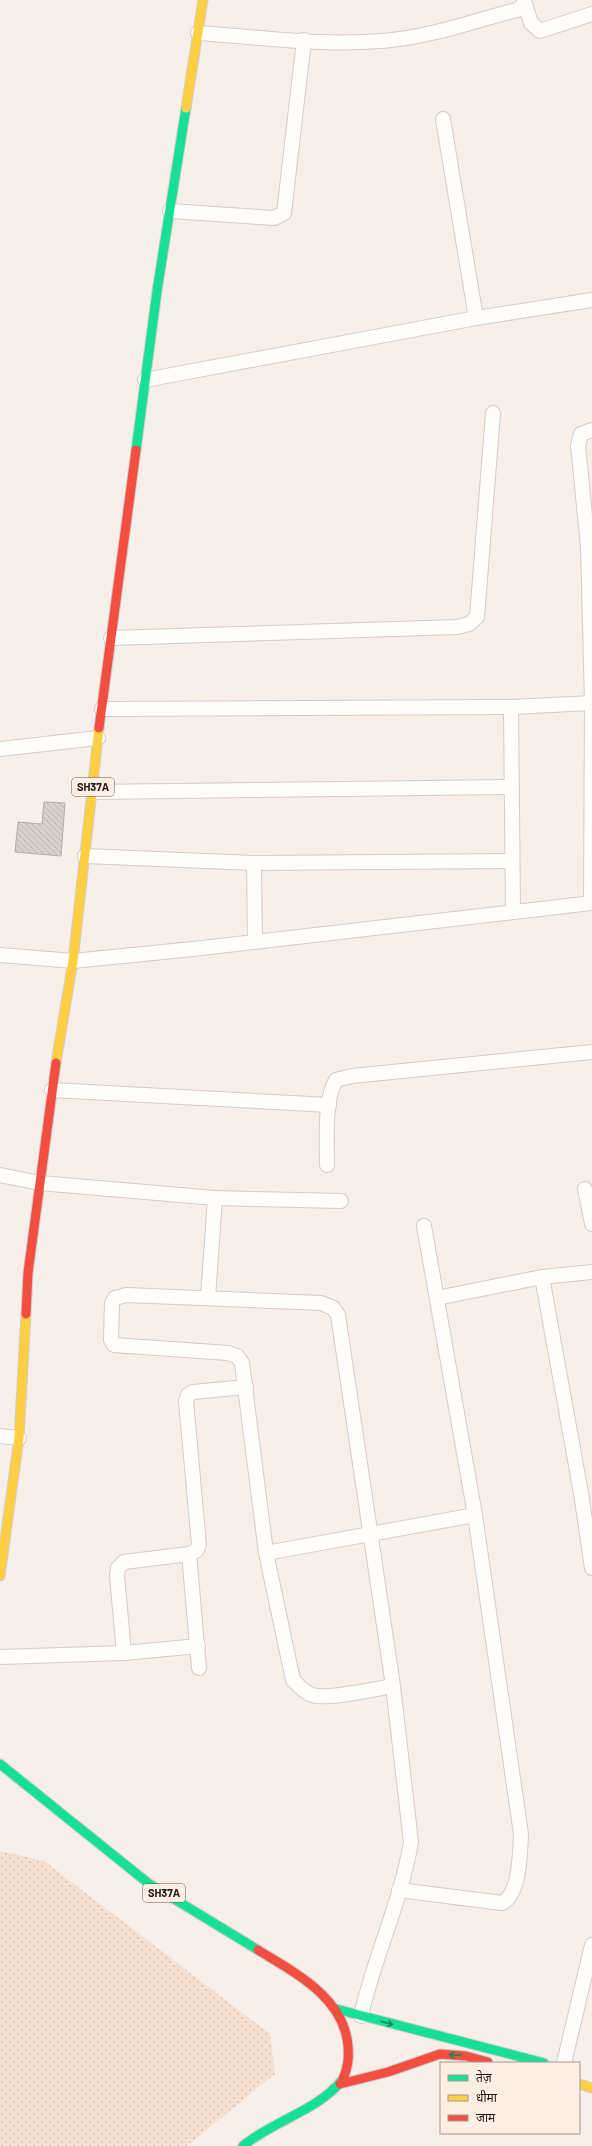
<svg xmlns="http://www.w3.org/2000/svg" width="592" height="2146" viewBox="0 0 592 2146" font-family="Barlow,'Noto Sans Devanagari',sans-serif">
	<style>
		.grass { fill: url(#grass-dots) }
		.building { fill: url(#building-back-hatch); stroke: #b4aca6 }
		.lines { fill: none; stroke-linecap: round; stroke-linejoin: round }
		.street-casing { stroke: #d4ccc6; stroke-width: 16 }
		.fast-casing { stroke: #d4ccc6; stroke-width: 11 }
		.slow-casing { stroke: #d4ccc6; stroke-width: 11 }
		.jam-casing { stroke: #d4ccc6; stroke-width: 11 }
		.street { stroke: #fefdfc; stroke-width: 14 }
		.fast { stroke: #16e098; stroke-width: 9 }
		.slow { stroke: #ffcf43; stroke-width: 9 }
		.jam { stroke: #f24e42; stroke-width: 9 }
		.oneway { stroke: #1a855b }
		.labels { text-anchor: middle; stroke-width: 3.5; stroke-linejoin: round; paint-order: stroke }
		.shield { fill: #fdeee3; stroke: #61574f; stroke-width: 1 }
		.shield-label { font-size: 11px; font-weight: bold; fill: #1e1610 }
	</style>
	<defs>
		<pattern id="grass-dots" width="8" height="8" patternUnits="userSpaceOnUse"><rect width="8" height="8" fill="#f6e1d1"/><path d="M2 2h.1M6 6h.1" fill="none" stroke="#d2c0b2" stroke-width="1.8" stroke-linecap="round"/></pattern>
		<pattern id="building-back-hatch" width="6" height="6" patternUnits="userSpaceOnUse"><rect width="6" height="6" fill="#dad1cb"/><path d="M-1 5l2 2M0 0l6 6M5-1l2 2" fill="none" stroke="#bbb3ad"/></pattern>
	</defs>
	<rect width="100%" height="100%" fill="#f7efe9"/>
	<path class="grass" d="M0 1851 44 1861 270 2034 275 2074 187 2146H0Z"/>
	<path class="building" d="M44 802 65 803 61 856 15 852 18 822 42 824Z"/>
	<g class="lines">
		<g class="street-casing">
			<g id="street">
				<path d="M525 4 531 23 540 31 592 14"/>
				<path d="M198 33C258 37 320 46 381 41 427 38 473 21 517 10L525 4 524 0"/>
				<path d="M443 119 476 318"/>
				<path d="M170 211 274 218 284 213 304 40"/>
				<path d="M145 380 476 318 592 300"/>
				<path d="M111 638 457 627 469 624 477 617 493 413"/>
				<path d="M511 707 513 911"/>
				<path d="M102 709 511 707 592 703"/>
				<path d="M0 749 98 738"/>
				<path d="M92 792 512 787"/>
				<path d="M85 856 254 863 512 861"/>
				<path d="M254 863 255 942"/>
				<path d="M591 903 592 703 588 547 578 445 581 434 592 430"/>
				<path d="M0 955 73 961 193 949 592 903"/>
				<path d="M52 1090 329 1105"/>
				<path d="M327 1165C327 1141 324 1099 336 1080L352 1076 592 1052"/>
				<path d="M0 1175 40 1183 215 1198 341 1201"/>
				<path d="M585 1189 592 1224"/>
				<path d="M542 1277 581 1493 592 1568"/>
				<path d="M208 1298 215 1198"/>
				<path d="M437 1298 542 1277 592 1272"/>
				<path d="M0 1436 19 1438"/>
				<path d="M266 1553 475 1515"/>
				<path d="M189 1554 199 1668"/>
				<path d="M124 1653 117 1576 118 1568 124 1562 189 1554 196 1551 199 1545 186 1401 188 1395 193 1392 246 1387"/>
				<path d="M0 1657 124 1653 198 1646"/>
				<path d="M399 1890 502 1903C520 1894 520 1853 521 1834L475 1515 424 1226"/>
				<path d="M361 2016C374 1957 401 1902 411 1842L393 1686 338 1315 333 1308 321 1303 126 1295 115 1298 112 1303 111 1340 114 1345 228 1353 237 1356 242 1363 266 1553 293 1680C299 1686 304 1692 312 1695 329 1700 374 1689 393 1686"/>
				<path d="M564 2063 592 1945"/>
			</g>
		</g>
		<g class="fast-casing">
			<g id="fast">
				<path d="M136 450 157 291 186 108"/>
				<path d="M0 1764 148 1883 258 1950"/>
				<path d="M336 2009 544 2063"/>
				<path d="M243 2146C274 2120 318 2111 343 2079"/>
			</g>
		</g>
		<g class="slow-casing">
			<g id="slow">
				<path d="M186 108 203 0"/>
				<path d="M56 1063 73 961 99 728"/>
				<path d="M0 1576 19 1438 26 1314"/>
				<path d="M579 2084 592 2088"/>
			</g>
		</g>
		<g class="jam-casing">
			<g id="jam">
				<path d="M99 728 136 450"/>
				<path d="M26 1314 28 1273 56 1063"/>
				<path d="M258 1950C295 1973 344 1997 348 2046 349 2059 348 2067 343 2079"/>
				<path d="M340 2084 388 2072 440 2054 466 2056 488 2062"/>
			</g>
		</g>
		<use href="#street" class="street"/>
		<use href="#fast" class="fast"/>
		<use href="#slow" class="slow"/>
		<use href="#jam" class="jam"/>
	</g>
	<defs><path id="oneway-shaft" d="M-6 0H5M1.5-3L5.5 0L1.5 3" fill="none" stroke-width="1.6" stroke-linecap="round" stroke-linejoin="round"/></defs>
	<g class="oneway">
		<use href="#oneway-shaft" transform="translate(387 2023) rotate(15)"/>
		<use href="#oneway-shaft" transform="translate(455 2055) rotate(-176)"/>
	</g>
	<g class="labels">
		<g class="shield">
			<rect x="72" y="778" width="42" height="18" rx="3"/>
			<rect x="143" y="1884" width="42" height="18" rx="3"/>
		</g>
		<g class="shield-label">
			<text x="93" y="791">SH37A</text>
			<text x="164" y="1897">SH37A</text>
		</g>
	</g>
	<rect x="440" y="2062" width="140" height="72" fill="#fdeee3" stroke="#a4988f"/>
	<rect x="448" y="2075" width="20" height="6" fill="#16e098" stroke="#a4988f"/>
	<text x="476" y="2082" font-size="12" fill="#1e1610">तेज़</text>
	<rect x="448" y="2095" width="20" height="6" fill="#ffcf43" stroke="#a4988f"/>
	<text x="476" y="2102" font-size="12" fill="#1e1610">धीमा</text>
	<rect x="448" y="2115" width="20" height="6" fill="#f24e42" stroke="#a4988f"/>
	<text x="476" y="2122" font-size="12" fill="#1e1610">जाम</text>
</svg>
